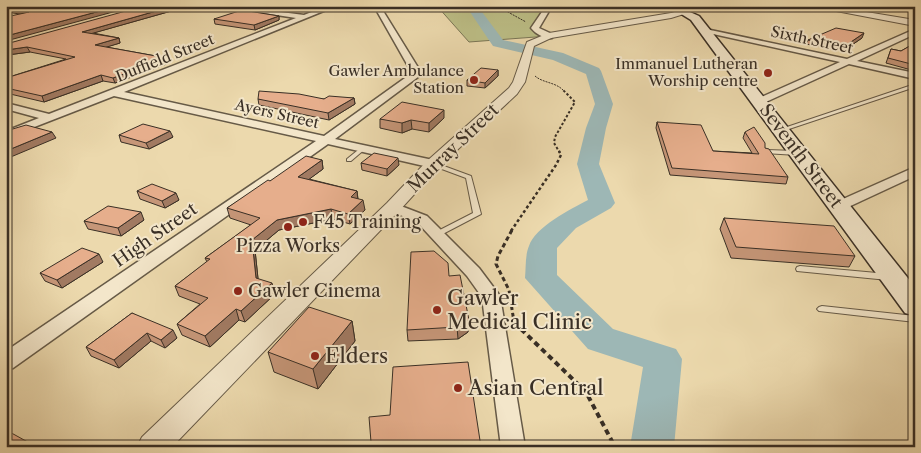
<svg xmlns="http://www.w3.org/2000/svg" width="921" height="453" viewBox="0 0 921 453" font-family="'Libre Caslon Text',serif">
	<style>
		.green { fill: #bcbe86; stroke: #7a7656 }
		.lines { fill: none; stroke-linecap: round; stroke-linejoin: round }
		.river { fill: #9db7b5; fill-rule: evenodd }
		.service-casing { stroke: #665a47; stroke-width: 2 }
		.minor-casing { stroke: #665a47; stroke-width: 3 }
		.tertiary-casing { stroke: #665a47; stroke-width: 2 }
		.secondary-casing { stroke: #392f25; stroke-width: 3 }
		.path-far4 { stroke: #392f25; stroke-width: 1; stroke-dasharray: 2 1; stroke-linecap: butt }
		.path-far3 { stroke: #392f25; stroke-width: 2; stroke-dasharray: 2.5 2; stroke-linecap: butt }
		.path-far2 { stroke: #392f25; stroke-width: 2.5; stroke-dasharray: 3 2.5; stroke-linecap: butt }
		.path-far1 { stroke: #392f25; stroke-width: 3; stroke-dasharray: 4.5 3; stroke-linecap: butt }
		.path { stroke: #392f25; stroke-width: 4; stroke-dasharray: 5.5 4; stroke-linecap: butt }
		.service { fill: #f3e6ca; fill-rule: evenodd }
		.minor { fill: #f3e6ca; fill-rule: evenodd }
		.tertiary { fill: #f3e6ca; fill-rule: evenodd }
		.secondary { fill: #f3e6ca; fill-rule: evenodd }
		.wall { fill: #c69678; stroke: #392f25 }
		.shaded-wall { fill: #a17a62; stroke: #392f25 }
		.building { fill: #e6ae8c; stroke: #392f25 }
		.poi-dot { fill: #8f2418; stroke: #f3e6ca; stroke-width: 2 }
		.labels { text-anchor: middle; stroke-width: 4; stroke-linejoin: round; paint-order: stroke }
		.far-street-label { font-size: 15px; fill: #392f25; stroke: #f3e6ca }
		.far-poi-label { font-size: 15px; fill: #392f25; stroke: #f3e6ca; text-anchor: end }
		.street-label { font-size: 18px; fill: #392f25; stroke: #f3e6ca }
		.poi-label { font-size: 18px; fill: #392f25; stroke: #f3e6ca; text-anchor: start }
		.near-poi-label { font-size: 21px; fill: #392f25; stroke: #f3e6ca; text-anchor: start }
	</style>
	<rect width="100%" height="100%" fill="#ecd9ad"/>
	<filter id="stains"><feTurbulence type="fractalNoise" baseFrequency=".004" numOctaves="4"/><feColorMatrix values="0 0 0 0 .2 0 0 0 0 .09 0 0 0 0 .02 0 0 0 .5 -.17"/></filter>
	<radialGradient id="worn" r=".72"><stop offset=".6" stop-color="#630" stop-opacity="0"/><stop offset="1" stop-color="#630" stop-opacity=".3"/></radialGradient>
	<path class="green" d="M437 6H549L536 28 549 36 469 42Z"/>
	<g class="lines">
		<path class="river" d="M475 6H487L482 12 503 40 563 53 599 68 601 71 613 104 606 128 599 164 615 203 611 208 576 228 557 248V275L613 329 676 349 682 359 674 447H630L643 367 588 349 525 278C526 268 525 255 529 246 535 227 571 209 588 200L577 164 586 128 595 104 586 74 553 60 493 46 470 12Z"/>
		<g class="service-casing">
			<g id="service">
				<path d="M915 84V87L783 131H779L778 130Z"/>
				<path d="M363 146 365 147V149L351 161H347V159Z"/>
				<path d="M766 150 797 151 800 153 797 155 764 153V151Z"/>
				<path d="M433 162 471 176 481 214 437 237 433 235 434 233 473 213 466 178 431 165 430 164Z"/>
				<path d="M800 266 888 274 891 275 892 277 891 279 888 280 797 271 796 269 797 267Z"/>
				<path d="M822 306 915 316V322L819 311 817 309 819 307Z"/>
			</g>
		</g>
		<g class="minor-casing">
			<g id="minor">
				<path d="M217 6H236L304 15 327 6H336L124 92 324 136 412 73 374 6H380L422 74 335 139 433 160 439 164 433 168 328 144 13 368 6 370V351L316 141 114 96 6 138V131L39 118 6 109V103L49 114 296 18Z"/>
				<path d="M546 6H552L539 28 552 34V38C544 39 536 34 531 28Z"/>
				<path d="M701 28 847 59 915 29V34L857 61 915 73V79L849 64 759 105 755 104V100L840 62 704 32H701Z"/>
				<path d="M915 167V176L844 209H834L832 206 834 203Z"/>
				<path d="M393 203 427 216 479 268 500 296 525 447H501L482 297 467 276 417 222 388 210 386 207 388 204Z"/>
			</g>
		</g>
		<g class="tertiary-casing">
			<g id="tertiary">
				<path d="M696 6H710L671 18 551 38 534 46 525 82 517 94 439 167 399 211 172 447H137L142 437 387 203 427 161 509 88 513 82 527 42 549 33 671 13Z"/>
				<path d="M810 6H830L915 20V26Z"/>
			</g>
		</g>
		<g class="secondary-casing">
			<path id="secondary" d="M683 9 699 16 915 287V316L905 313 691 20 678 12Z"/>
		</g>
		<g class="path-far4">
			<path d="M497 6 526 22"/>
			<path d="M499 8 508 7"/>
			<path d="M535 76C543 83 555 82 563 90"/>
		</g>
		<path class="path-far3" d="M560 153 554 143 555 137 575 102 562 89"/>
		<path class="path-far2" d="M511 231 556 165 561 155 559 151"/>
		<path class="path-far1" d="M512 230 498 256 496 264 509 290 514 322 522 330"/>
		<path class="path" d="M521 329 586 392 615 447"/>
		<use href="#service" class="service"/>
		<use href="#minor" class="minor"/>
		<use href="#tertiary" class="tertiary"/>
		<use href="#secondary" class="secondary"/>
	</g>
	<g class="wall">
		<path d="M6 6H135L20 14 6 12Z"/>
		<path d="M189 6 93 33 119 38 120 43 106 47 167 58 169 63 115 83 103 81 44 102 6 93V76L9 77 66 59 30 52 7 55H6V44Z"/>
		<path d="M279 16V20L255 30 215 24 214 19Z"/>
		<path d="M862 38 843 51 806 44 808 40Z"/>
		<path d="M915 43V71L886 63 891 49 901 51Z"/>
		<path d="M498 70V76L485 88 467 86V80Z"/>
		<path d="M354 98 355 104 329 120 259 105 258 99H324Z"/>
		<path d="M444 118 429 132 412 129 402 133 380 128V119Z"/>
		<path d="M657 122 713 151 752 153 743 138 745 132 765 148 788 177 786 184 670 175 656 128Z"/>
		<path d="M119 135 173 137 149 149 121 142Z"/>
		<path d="M322 160 323 169 309 179 357 191 358 199 365 210 350 224 333 219 279 230 255 250 258 279 275 294 245 322 239 320 210 347 182 335 177 324 200 304 179 296 175 286 207 262 205 258 251 225 230 218 227 208 270 181Z"/>
		<path d="M361 163 399 165 387 176 362 170Z"/>
		<path d="M137 191 179 200 165 208 140 199Z"/>
		<path d="M724 218 855 256 849 267 731 258 720 229Z"/>
		<path d="M144 220 121 236 88 229 84 221Z"/>
		<path d="M103 262 62 288 45 281 40 273Z"/>
		<path d="M449 276 468 332 458 339 408 341 407 330Z"/>
		<path d="M132 313 177 338 165 348 151 341 119 368 91 356 86 347Z"/>
		<path d="M352 321 355 341 318 389 274 372 268 352Z"/>
	</g>
	<g class="shaded-wall">
		<path d="M119 6H135L6 41V36Z"/>
		<path d="M174 6H189L83 36 82 32Z"/>
		<path d="M279 16V20L255 30 254 25Z"/>
		<path d="M864 33 862 38 843 51 845 46Z"/>
		<path d="M119 38 120 43 97 50 95 45Z"/>
		<path d="M27 47 30 52 7 55 6 54V50Z"/>
		<path d="M167 58 169 63 115 83 113 78Z"/>
		<path d="M498 70V76L485 88V83Z"/>
		<path d="M101 75 103 81 44 102 42 96Z"/>
		<path d="M354 98 355 104 329 120 328 113Z"/>
		<path d="M444 110V118L429 132V123Z"/>
		<path d="M9 120 12 127 6 129V121Z"/>
		<path d="M411 120 412 129 402 133V123Z"/>
		<path d="M170 131 173 137 149 149 146 143Z"/>
		<path d="M52 132 56 138 6 159V151Z"/>
		<path d="M398 158 399 165 387 176V169Z"/>
		<path d="M322 160 323 169 300 186 298 177Z"/>
		<path d="M357 191 358 201 351 197Z"/>
		<path d="M176 193 179 200 165 208 162 201Z"/>
		<path d="M363 200 365 210 350 224 348 214Z"/>
		<path d="M331 209 333 219 279 230 255 250 259 288 256 278 252 240 277 220Z"/>
		<path d="M141 212 144 220 121 236 118 228Z"/>
		<path d="M99 254 103 262 62 288 57 280Z"/>
		<path d="M272 283 275 294 245 322 241 311Z"/>
		<path d="M236 309 239 320 210 347 205 336Z"/>
		<path d="M469 320 468 332 458 339 457 327Z"/>
		<path d="M352 321 355 341 318 389 313 369Z"/>
		<path d="M173 330 177 338 165 348 161 340Z"/>
		<path d="M147 333 151 341 119 368 114 360Z"/>
		<path d="M6 425 10 430 6 433Z"/>
	</g>
	<g class="building">
		<path d="M6 6H119L6 36V17L29 12 6 8Z"/>
		<path d="M144 6H174L82 32 119 38 95 45 167 58 113 78 101 75 42 96 6 88V78L75 57 27 47 6 50V44Z"/>
		<path d="M242 10 279 16 254 25 214 19Z"/>
		<path d="M836 28 864 33 845 46 808 40Z"/>
		<path d="M915 43V65L888 58 891 49 901 51Z"/>
		<path d="M481 68 498 70 485 83 467 80Z"/>
		<path d="M259 91 299 94 324 99 329 96 354 98 328 113 258 99Z"/>
		<path d="M402 102 444 110 429 123 411 120 402 123 380 119Z"/>
		<path d="M657 122 701 125 713 151 759 154 745 132 754 127 765 143V148L769 149 788 177 672 168Z"/>
		<path d="M143 124 170 131 146 143 119 135Z"/>
		<path d="M26 125 52 132 6 151V131Z"/>
		<path d="M374 153 398 158 387 169 361 163Z"/>
		<path d="M306 156 322 160 298 177 357 191 351 197 363 200 348 214 331 209 277 220 252 240 256 278 272 283 241 311 236 309 205 336 177 324 208 298 175 286 210 259 205 258 260 218 227 208 268 180 270 181Z"/>
		<path d="M152 184 176 193 162 201 137 191Z"/>
		<path d="M108 206 141 212 118 228 84 221Z"/>
		<path d="M724 218 834 226 855 256 736 247Z"/>
		<path d="M82 248 99 254 57 280 40 273Z"/>
		<path d="M434 251 448 263 449 276 460 275 469 320 457 327 407 330 411 252Z"/>
		<path d="M309 307 352 321 313 369 268 352Z"/>
		<path d="M132 313 173 330 161 340 147 333 114 360 86 347Z"/>
		<path d="M468 362 481 447H359V443L371 442 369 417 390 415 393 367Z"/>
		<path d="M6 430 35 446 34 447H6Z"/>
	</g>
	<g class="poi-dot">
		<circle cx="768" cy="73" r="5"/>
		<circle cx="474" cy="80" r="5"/>
		<circle cx="303" cy="222" r="5"/>
		<circle cx="288" cy="227" r="5"/>
		<circle cx="238" cy="291" r="5"/>
		<circle cx="437" cy="310" r="5"/>
		<circle cx="315" cy="356" r="5"/>
		<circle cx="458" cy="388" r="5"/>
	</g>
	<g class="labels">
		<g class="far-street-label">
			<text transform="translate(812 40) rotate(12)" y="5">Sixth Street</text>
			<text transform="translate(165 58) rotate(-22)" y="5">Duffield Street</text>
			<text transform="translate(277 114) rotate(13)" y="5">Ayers Street</text>
		</g>
		<g class="far-poi-label">
			<text x="758" y="69">Immanuel Lutheran<tspan x="758" dy="17">Worship centre</tspan></text>
			<text x="464" y="76">Gawler Ambulance<tspan x="464" dy="17">Station</tspan></text>
		</g>
		<g class="street-label">
			<text transform="translate(453 148) rotate(-44)" y="6">Murray Street</text>
			<text transform="translate(801 156) rotate(53)" y="6">Seventh Street</text>
			<text transform="translate(155 235) rotate(-35)" y="6">High Street</text>
		</g>
		<g class="poi-label">
			<text x="313" y="228">F45 Training</text>
			<text x="288" y="252" text-anchor="middle">Pizza Works</text>
			<text x="248" y="297">Gawler Cinema</text>
		</g>
		<g class="near-poi-label">
			<text x="447" y="305">Gawler<tspan x="447" dy="24">Medical Clinic</tspan></text>
			<text x="325" y="363">Elders</text>
			<text x="468" y="395">Asian Central</text>
		</g>
	</g>
	<rect width="921" height="453" fill="none" stroke="#ecd9ad" stroke-width="25"/>
	<rect x="8" y="8" width="906" height="438" fill="none" stroke="#392f25" stroke-width="2.5"/>
	<rect x="12" y="12" width="896" height="428" fill="none" stroke="#392f25"/>
	<rect width="100%" height="100%" filter="url(#stains)"/>
	<rect width="100%" height="100%" fill="url(#worn)"/>
</svg>
